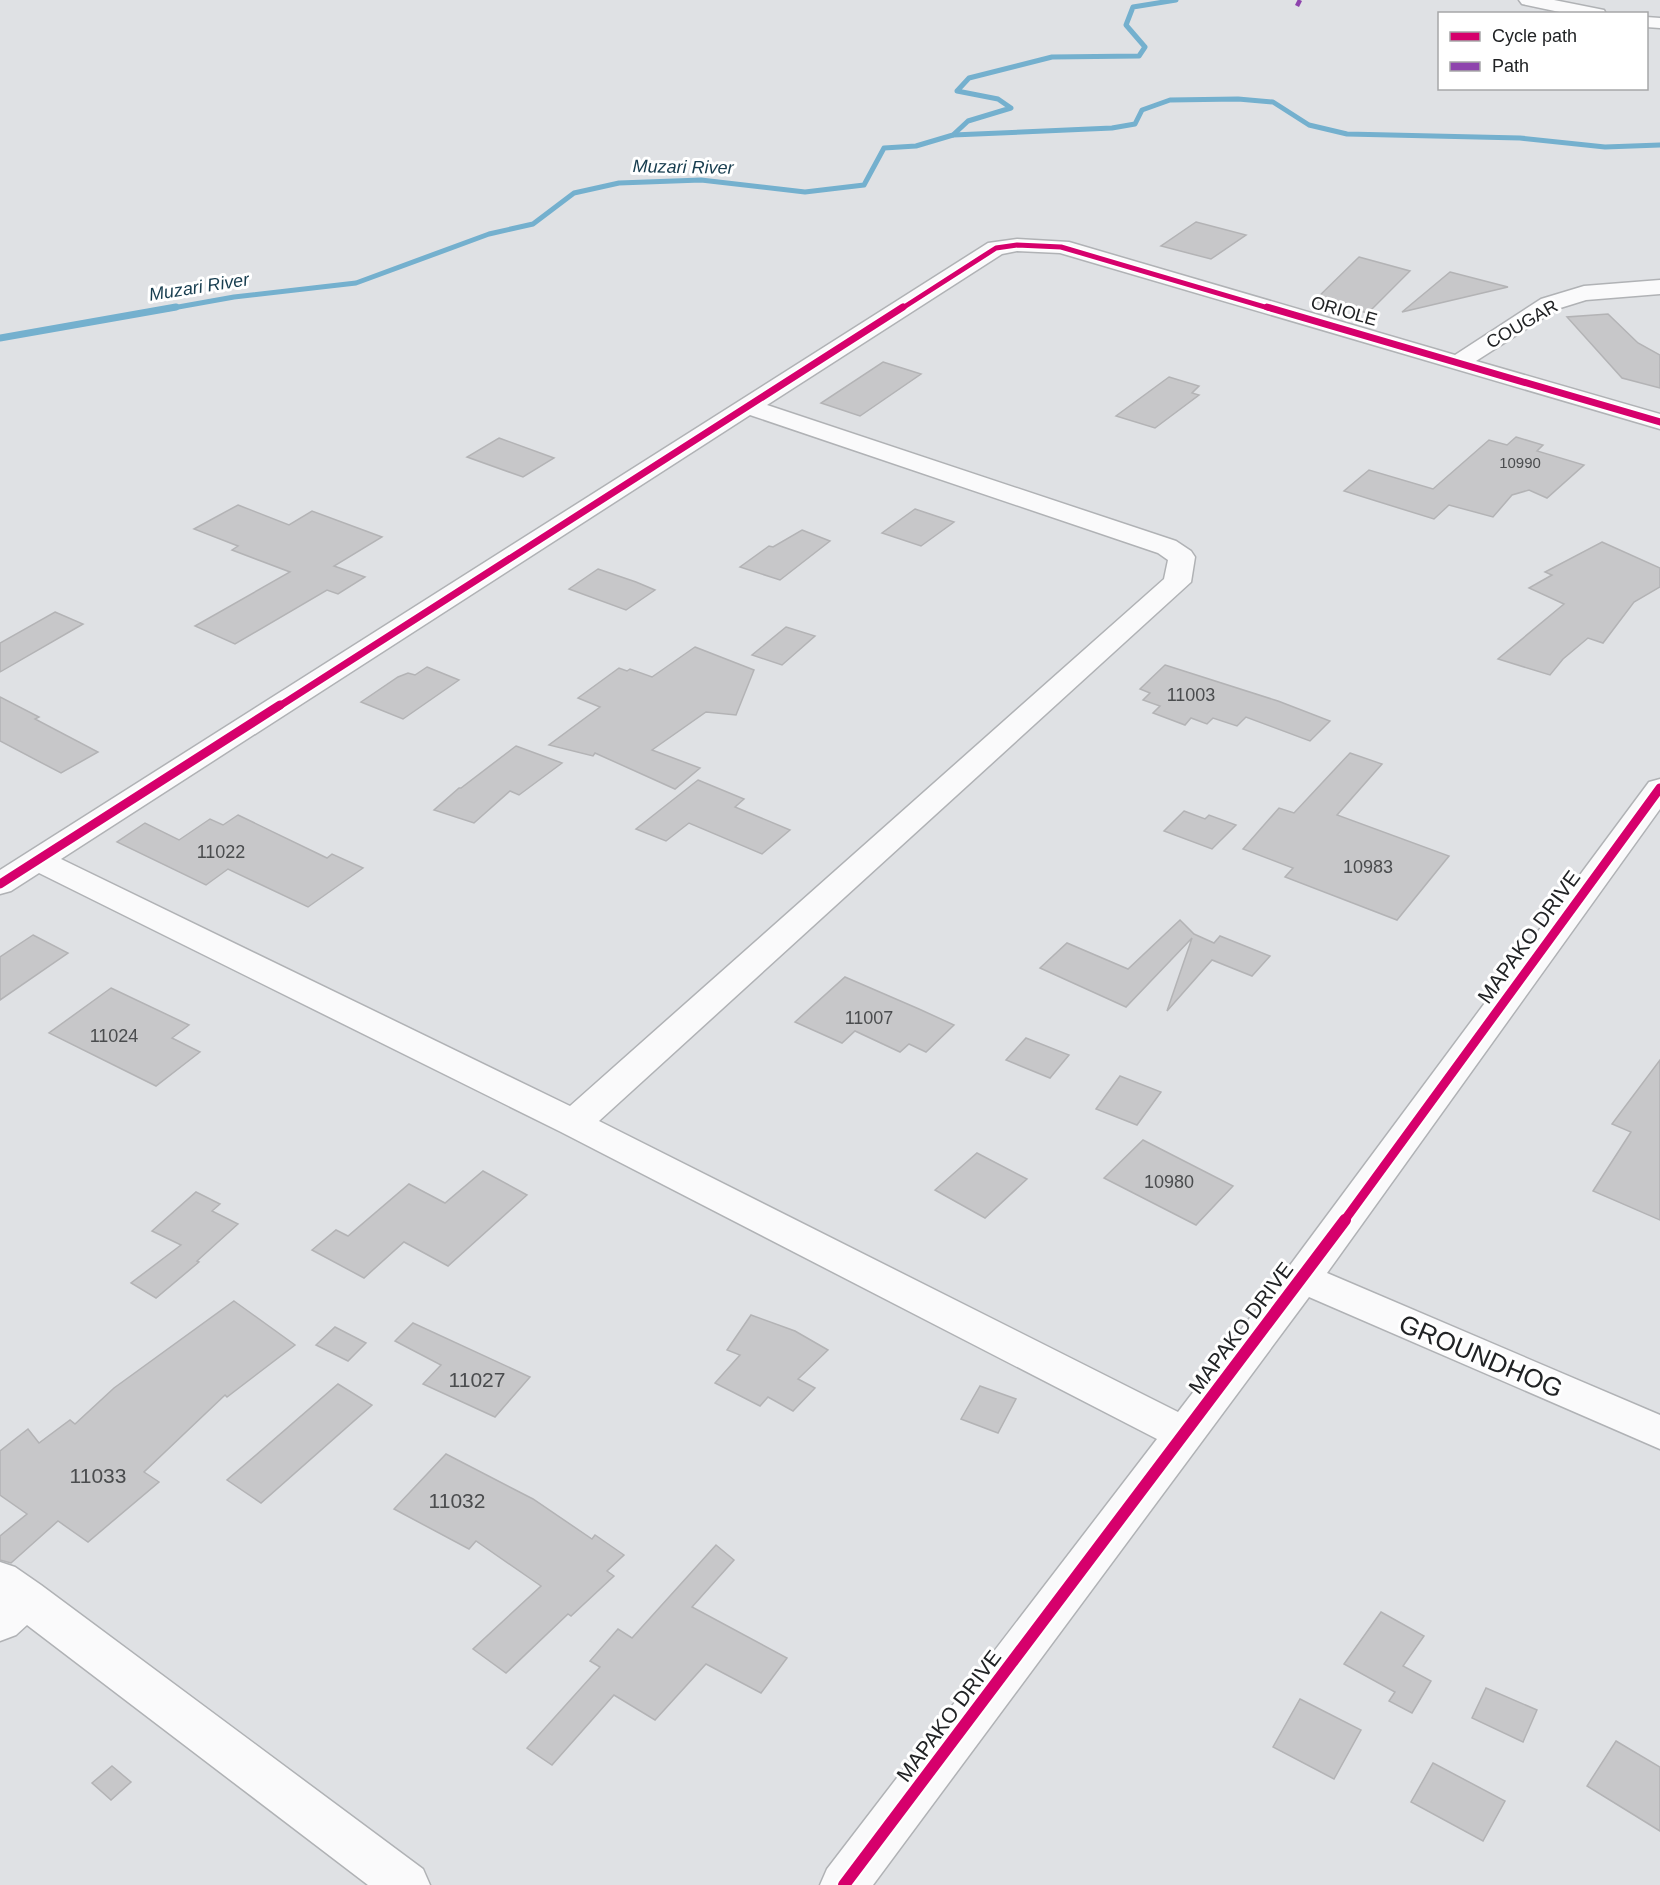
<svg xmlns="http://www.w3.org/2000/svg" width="1660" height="1885" viewBox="0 0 1660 1885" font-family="Arial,sans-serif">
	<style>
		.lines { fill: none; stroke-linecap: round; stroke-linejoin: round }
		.stream-far1 { stroke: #74b0ce; stroke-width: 5 }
		.stream { stroke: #74b0ce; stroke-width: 7 }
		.building { fill: #c7c7c9; stroke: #b3b3b5; stroke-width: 1.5 }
		.minor-casing { stroke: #b0b2b5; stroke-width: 3 }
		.minor { fill: #fafafb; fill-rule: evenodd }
		.quiet { stroke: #8e44ad; stroke-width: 4.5; stroke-dasharray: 9 4.5; stroke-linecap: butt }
		.cycleway-far3-casing { stroke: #fff; stroke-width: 8 }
		.cycleway-far2-casing { stroke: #fff; stroke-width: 10 }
		.cycleway-far1-casing { stroke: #fff; stroke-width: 13 }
		.cycleway-casing { stroke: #fff; stroke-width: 16 }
		.cycleway-far3 { stroke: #d6006c; stroke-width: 5 }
		.cycleway-far2 { stroke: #d6006c; stroke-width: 7 }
		.cycleway-far1 { stroke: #d6006c; stroke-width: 9 }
		.cycleway { stroke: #d6006c; stroke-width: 12 }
		.labels { text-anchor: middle; stroke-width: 6; stroke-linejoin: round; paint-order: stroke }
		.far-number-label { font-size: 15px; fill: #4a4c4e }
		.far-water-label { font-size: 18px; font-style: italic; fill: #173d4f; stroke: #fff }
		.far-street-label { font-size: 18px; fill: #212325; stroke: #fff }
		.number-label { font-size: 18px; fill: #4a4c4e }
		.street-label { font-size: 21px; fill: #212325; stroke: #fff }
		.near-number-label { font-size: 21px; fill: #4a4c4e }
		.near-street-label { font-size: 26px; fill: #212325; stroke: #fff }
	</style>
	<rect width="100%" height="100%" fill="#dfe1e4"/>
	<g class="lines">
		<g class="stream-far1">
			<path d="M953 135 1112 128 1135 124 1142 110 1170 100 1238 99 1273 102 1309 125 1347 134 1520 138 1605 147 1660 145"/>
			<path d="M167 309 234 297 356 283 489 234 533 224 574 193 619 183 701 180 805 192 864 185 884 148 916 146 953 135 968 121 1011 108 998 99 957 91 969 78 1052 57 1139 56 1145 47 1126 25 1133 7 1176 0"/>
		</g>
		<path class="stream" d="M0 338 176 307"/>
	</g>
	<g class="building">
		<path d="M1196 222 1246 235 1211 259 1161 246Z"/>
		<path d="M1359 257 1410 271 1368 313 1314 301Z"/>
		<path d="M1450 272 1508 287 1402 312Z"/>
		<path d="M1608 314 1638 343 1660 355V388L1622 378 1567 317Z"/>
		<path d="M883 362 921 374 860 416 821 403Z"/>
		<path d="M1169 377 1199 386 1192 393 1199 395 1155 428 1116 416Z"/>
		<path d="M1516 437 1543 445 1537 451 1584 465 1547 498 1529 490 1512 495 1493 517 1449 505 1434 519 1344 491 1369 470 1433 489 1489 440 1507 445Z"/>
		<path d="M499 438 554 458 523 477 467 457Z"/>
		<path d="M238 505 289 525 312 511 382 537 334 566 365 577 338 594 327 590 235 644 195 626 290 572 232 550 238 546 194 529Z"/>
		<path d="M915 509 954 522 921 546 882 533Z"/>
		<path d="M802 530 830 541 780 580 740 567 769 546 773 547Z"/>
		<path d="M1602 542 1660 568V587L1634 602 1603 643 1588 638 1563 659 1550 675 1498 659 1564 604 1529 588 1552 575 1545 572Z"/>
		<path d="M598 569 636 582 655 590 626 610 569 589Z"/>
		<path d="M55 612 83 624 0 672V643Z"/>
		<path d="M786 627 815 636 782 665 752 655Z"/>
		<path d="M695 647 754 670 736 715 706 712 652 750 700 768 675 789 595 753 593 756 549 745 600 707 578 698 619 668 627 671 630 669 652 677Z"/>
		<path d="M1165 665 1278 701 1330 721 1310 741 1246 717 1237 726 1213 718 1207 724 1191 718 1185 725 1153 713 1160 706 1143 700 1150 693 1140 689Z"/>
		<path d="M427 667 459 680 403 719 361 702 398 677 408 673 415 675Z"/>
		<path d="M0 697 39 717 35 719 98 752 61 773 0 741Z"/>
		<path d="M516 746 562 763 519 795 510 791 474 823 434 810 459 788H461Z"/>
		<path d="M1350 753 1382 764 1337 815 1449 856 1397 920 1285 877 1293 868 1243 849 1279 808 1294 813Z"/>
		<path d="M698 780 744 799 735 807 790 830 762 854 689 823 666 841 636 829Z"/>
		<path d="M1184 811 1205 819 1209 815 1236 825 1212 849 1164 831Z"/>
		<path d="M238 815 327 858 332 854 363 868 308 907 228 869 206 885 117 842 145 823 179 840 210 819 223 825Z"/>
		<path d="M1180 920 1194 934 1214 943 1220 936 1270 956 1252 976 1212 960 1167 1011 1192 938 1126 1007 1040 968 1067 943 1128 969Z"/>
		<path d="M33 935 68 953 0 1000V957Z"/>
		<path d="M845 977 919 1009 954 1025 926 1052 909 1044 900 1052 855 1031 842 1043 795 1022Z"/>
		<path d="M111 988 189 1025 172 1038 200 1052 156 1086 49 1033Z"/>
		<path d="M1026 1038 1069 1055 1050 1078 1006 1060Z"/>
		<path d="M1660 1060V1220L1593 1191 1631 1132 1612 1124Z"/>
		<path d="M1120 1076 1161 1092 1137 1125 1096 1109Z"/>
		<path d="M1143 1140 1233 1186 1196 1225 1104 1178Z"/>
		<path d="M977 1153 1027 1179 985 1218 935 1190Z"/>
		<path d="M483 1171 527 1195 448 1266 404 1242 364 1278 312 1250 336 1230 348 1236 409 1184 445 1203Z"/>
		<path d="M196 1192 220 1204 212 1211 238 1224 197 1261 199 1262 156 1298 131 1283 181 1245 152 1231Z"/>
		<path d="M234 1301 295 1345 227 1397 225 1395 144 1472 159 1482 88 1542 58 1521 11 1563 0 1560V1536L27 1514 0 1495V1451L28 1429 39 1443 70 1420 75 1424 114 1388Z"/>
		<path d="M751 1315 795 1331 828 1350 798 1379 815 1388 793 1411 768 1397 760 1406 715 1383 740 1355 727 1350Z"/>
		<path d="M413 1323 530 1377 495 1417 423 1384 441 1365 395 1341Z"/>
		<path d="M335 1327 366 1343 348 1361 316 1345Z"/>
		<path d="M338 1384 372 1405 261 1503 227 1480Z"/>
		<path d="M980 1386 1016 1399 998 1433 961 1419Z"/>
		<path d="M446 1454 533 1499 592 1539 595 1535 624 1555 607 1571 614 1576 571 1616 568 1614 506 1673 473 1649 541 1586 476 1541 469 1549 394 1509Z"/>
		<path d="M716 1545 734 1560 692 1607 787 1658 761 1693 706 1664 655 1720 614 1695 552 1765 527 1748 600 1667 590 1661 618 1629 632 1638Z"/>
		<path d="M1381 1612 1424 1636 1403 1666 1431 1681 1412 1713 1389 1701 1395 1692 1344 1664Z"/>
		<path d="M1486 1688 1537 1710 1523 1742 1472 1718Z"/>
		<path d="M1300 1699 1361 1730 1334 1779 1273 1747Z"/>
		<path d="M1616 1741 1660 1767V1831L1587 1786Z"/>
		<path d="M1433 1763 1505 1801 1483 1841 1411 1802Z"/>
		<path d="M112 1766 131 1782 111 1800 92 1783Z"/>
	</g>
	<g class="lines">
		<g class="minor-casing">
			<g id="minor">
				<path d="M1519 0H1554L1604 10 1606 14H1569L1522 4Z"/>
				<path d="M1646 17 1660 18V28L1646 27Z"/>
				<path d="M1017 239 1069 242 1455 355 1541 299 1584 286 1660 280V294L1586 300 1557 309 1476 361 1660 414V429L1060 253 1017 251 1002 254 767 405 1176 541 1191 551 1195 557 1191 582 599 1121 1178 1412 1288 1268 1649 782 1660 779V809L1327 1273 1660 1415V1449L1309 1297 873 1885H820L827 1869 1157 1439 561 1132 39 873 11 891 0 894V870L988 243ZM750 415 1158 553 1168 560 1164 579 570 1106 61 859Z"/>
				<path d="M0 1562 15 1567 41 1585 423 1869 430 1885H368L27 1625 16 1635 0 1641Z"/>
			</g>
		</g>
		<use href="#minor" class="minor"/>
		<path class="quiet" d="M1297 6 1300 0"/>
		<g class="cycleway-far3-casing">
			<path id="cycleway-far3" d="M901 309 996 248 1017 245 1061 247 1272 309"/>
		</g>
		<g class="cycleway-far2-casing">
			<g id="cycleway-far2">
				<path d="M1267 307 1660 422"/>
				<path d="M278 707 903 307"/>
			</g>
		</g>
		<g class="cycleway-far1-casing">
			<g id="cycleway-far1">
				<path d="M0 884 280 705"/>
				<path d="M1344 1221 1660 788"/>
			</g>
		</g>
		<g class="cycleway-casing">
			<path id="cycleway" d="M844 1885 1345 1220"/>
		</g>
		<use href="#cycleway-far3" class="cycleway-far3"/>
		<use href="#cycleway-far2" class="cycleway-far2"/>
		<use href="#cycleway-far1" class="cycleway-far1"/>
		<use href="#cycleway" class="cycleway"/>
	</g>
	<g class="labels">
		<g class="far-number-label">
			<text x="1520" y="468">10990</text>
		</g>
		<g class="far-water-label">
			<text transform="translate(683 167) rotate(1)" y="6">Muzari River</text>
			<text transform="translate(199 287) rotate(-9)" y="6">Muzari River</text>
		</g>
		<g class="far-street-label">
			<text transform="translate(1344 311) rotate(16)" y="6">ORIOLE</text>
			<text transform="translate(1522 324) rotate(-30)" y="6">COUGAR</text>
		</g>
		<g class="number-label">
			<text x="1191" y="701">11003</text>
			<text x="221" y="858">11022</text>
			<text x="1368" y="873">10983</text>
			<text x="869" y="1024">11007</text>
			<text x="114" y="1042">11024</text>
			<text x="1169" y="1188">10980</text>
		</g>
		<g class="street-label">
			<text transform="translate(1529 937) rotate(-54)" y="7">MAPAKO DRIVE</text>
			<text transform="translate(1241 1328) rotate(-53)" y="7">MAPAKO DRIVE</text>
			<text transform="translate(949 1716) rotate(-53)" y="7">MAPAKO DRIVE</text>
		</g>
		<g class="near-number-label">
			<text x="477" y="1387">11027</text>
			<text x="98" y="1483">11033</text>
			<text x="457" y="1508">11032</text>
		</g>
		<g class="near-street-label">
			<text transform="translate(1481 1356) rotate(23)" y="9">GROUNDHOG</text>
		</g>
	</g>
	<rect x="1438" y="12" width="210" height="78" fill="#ffffff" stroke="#a6a7a8" stroke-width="1.5"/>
	<rect x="1450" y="32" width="30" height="9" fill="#d6006c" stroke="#a6a7a8" stroke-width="1.5"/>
	<text x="1492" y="42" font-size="18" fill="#212325">Cycle path</text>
	<rect x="1450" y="62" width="30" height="9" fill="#8e44ad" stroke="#a6a7a8" stroke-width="1.5"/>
	<text x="1492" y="72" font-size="18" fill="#212325">Path</text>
</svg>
